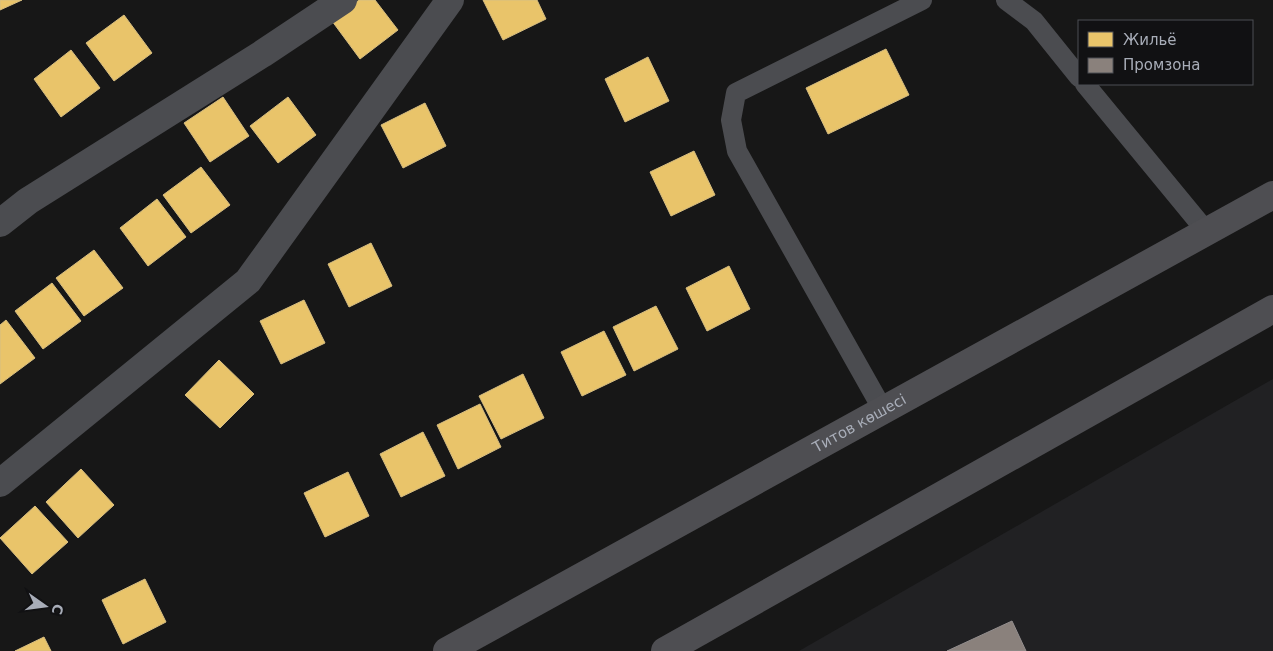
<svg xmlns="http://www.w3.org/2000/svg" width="1273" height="651" viewBox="0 0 1273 651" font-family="'DejaVu Sans',sans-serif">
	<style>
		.built { fill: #212123 }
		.homes { fill: #e9c46a; stroke: #d6bd81 }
		.industry { fill: #8a817c; stroke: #938e8e }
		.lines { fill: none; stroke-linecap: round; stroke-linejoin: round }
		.service { stroke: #4b4c50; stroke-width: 20 }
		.minor { stroke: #4b4c50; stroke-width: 28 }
		.trunk { stroke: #4e4e52; stroke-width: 28 }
		.labels { text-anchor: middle; stroke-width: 5; stroke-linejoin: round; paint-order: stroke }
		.street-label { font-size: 15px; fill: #a8adb8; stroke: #111113 }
	</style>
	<rect width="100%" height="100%" fill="#171717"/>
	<path class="built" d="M1273 379V651H799Z"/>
	<g class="homes">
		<path d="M0 0H22L0 10Z"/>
		<path d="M359 0H375L398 30 360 59 332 21Z"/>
		<path d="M483 0H537L546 19 503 40Z"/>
		<path d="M124 15 152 53 114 81 86 43Z"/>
		<path d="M886 49 909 95 828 134 806 88Z"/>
		<path d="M71 50 100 88 61 117 34 79Z"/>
		<path d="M648 57 669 101 625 122 605 79Z"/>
		<path d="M223 97 249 136 210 162 184 123Z"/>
		<path d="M288 97 316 135 278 163 250 126Z"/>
		<path d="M425 103 446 146 403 168 381 125Z"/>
		<path d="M694 151 715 195 671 216 650 172Z"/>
		<path d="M201 167 230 205 191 233 163 195Z"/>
		<path d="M157 199 186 237 148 266 120 228Z"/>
		<path d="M371 243 392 286 349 307 328 264Z"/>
		<path d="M94 250 123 288 84 316 56 278Z"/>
		<path d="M729 266 750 309 707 331 686 288Z"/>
		<path d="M52 283 81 321 43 349 15 311Z"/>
		<path d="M304 300 325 343 281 364 260 321Z"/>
		<path d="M656 306 678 349 634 371 613 327Z"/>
		<path d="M6 320 35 358 0 384V325Z"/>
		<path d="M604 331 626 375 582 396 561 352Z"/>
		<path d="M219 360 254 394 220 428 185 395Z"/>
		<path d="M523 374 544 418 501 439 479 396Z"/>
		<path d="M480 404 501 447 458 469 437 425Z"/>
		<path d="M423 432 445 476 401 497 380 454Z"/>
		<path d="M81 469 114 505 78 538 46 502Z"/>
		<path d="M348 472 369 516 325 537 304 493Z"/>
		<path d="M35 506 68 542 32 574 0 538Z"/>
		<path d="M145 579 166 622 123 644 102 600Z"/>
		<path d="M44 637 51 651H15Z"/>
	</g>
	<path class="industry" d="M1012 621 1026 651H947Z"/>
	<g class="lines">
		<g class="service">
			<path d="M1006 0 1034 21 1079 77"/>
			<path d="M1085 84 1206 231"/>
			<path d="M883 410 737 151 731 120 736 93 922 0"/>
		</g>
		<g class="minor">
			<path d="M0 223 28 201 262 54 343 0"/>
			<path d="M0 483 248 281 450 0"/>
		</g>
		<g class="trunk">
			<path id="s1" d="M447 651 1273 195"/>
			<path d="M665 651 1273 309"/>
		</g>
	</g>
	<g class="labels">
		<g class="street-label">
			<text dy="5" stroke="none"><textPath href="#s1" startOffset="471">Титов көшесі</textPath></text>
		</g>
	</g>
	<rect x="1078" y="20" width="175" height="65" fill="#111113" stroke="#4d4f55"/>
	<rect x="1088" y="32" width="25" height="15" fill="#e9c46a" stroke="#4d4f55"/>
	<text x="1123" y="45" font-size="15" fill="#a8adb8">Жильё</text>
	<rect x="1088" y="58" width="25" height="15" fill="#8a817c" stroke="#4d4f55"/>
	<text x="1123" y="70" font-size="15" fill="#a8adb8">Промзона</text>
	<g transform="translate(45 606) rotate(104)" stroke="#111113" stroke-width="4" paint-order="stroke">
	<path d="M0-4L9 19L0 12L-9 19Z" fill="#a8adb8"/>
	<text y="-8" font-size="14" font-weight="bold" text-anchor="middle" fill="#a8adb8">С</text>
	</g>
</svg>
